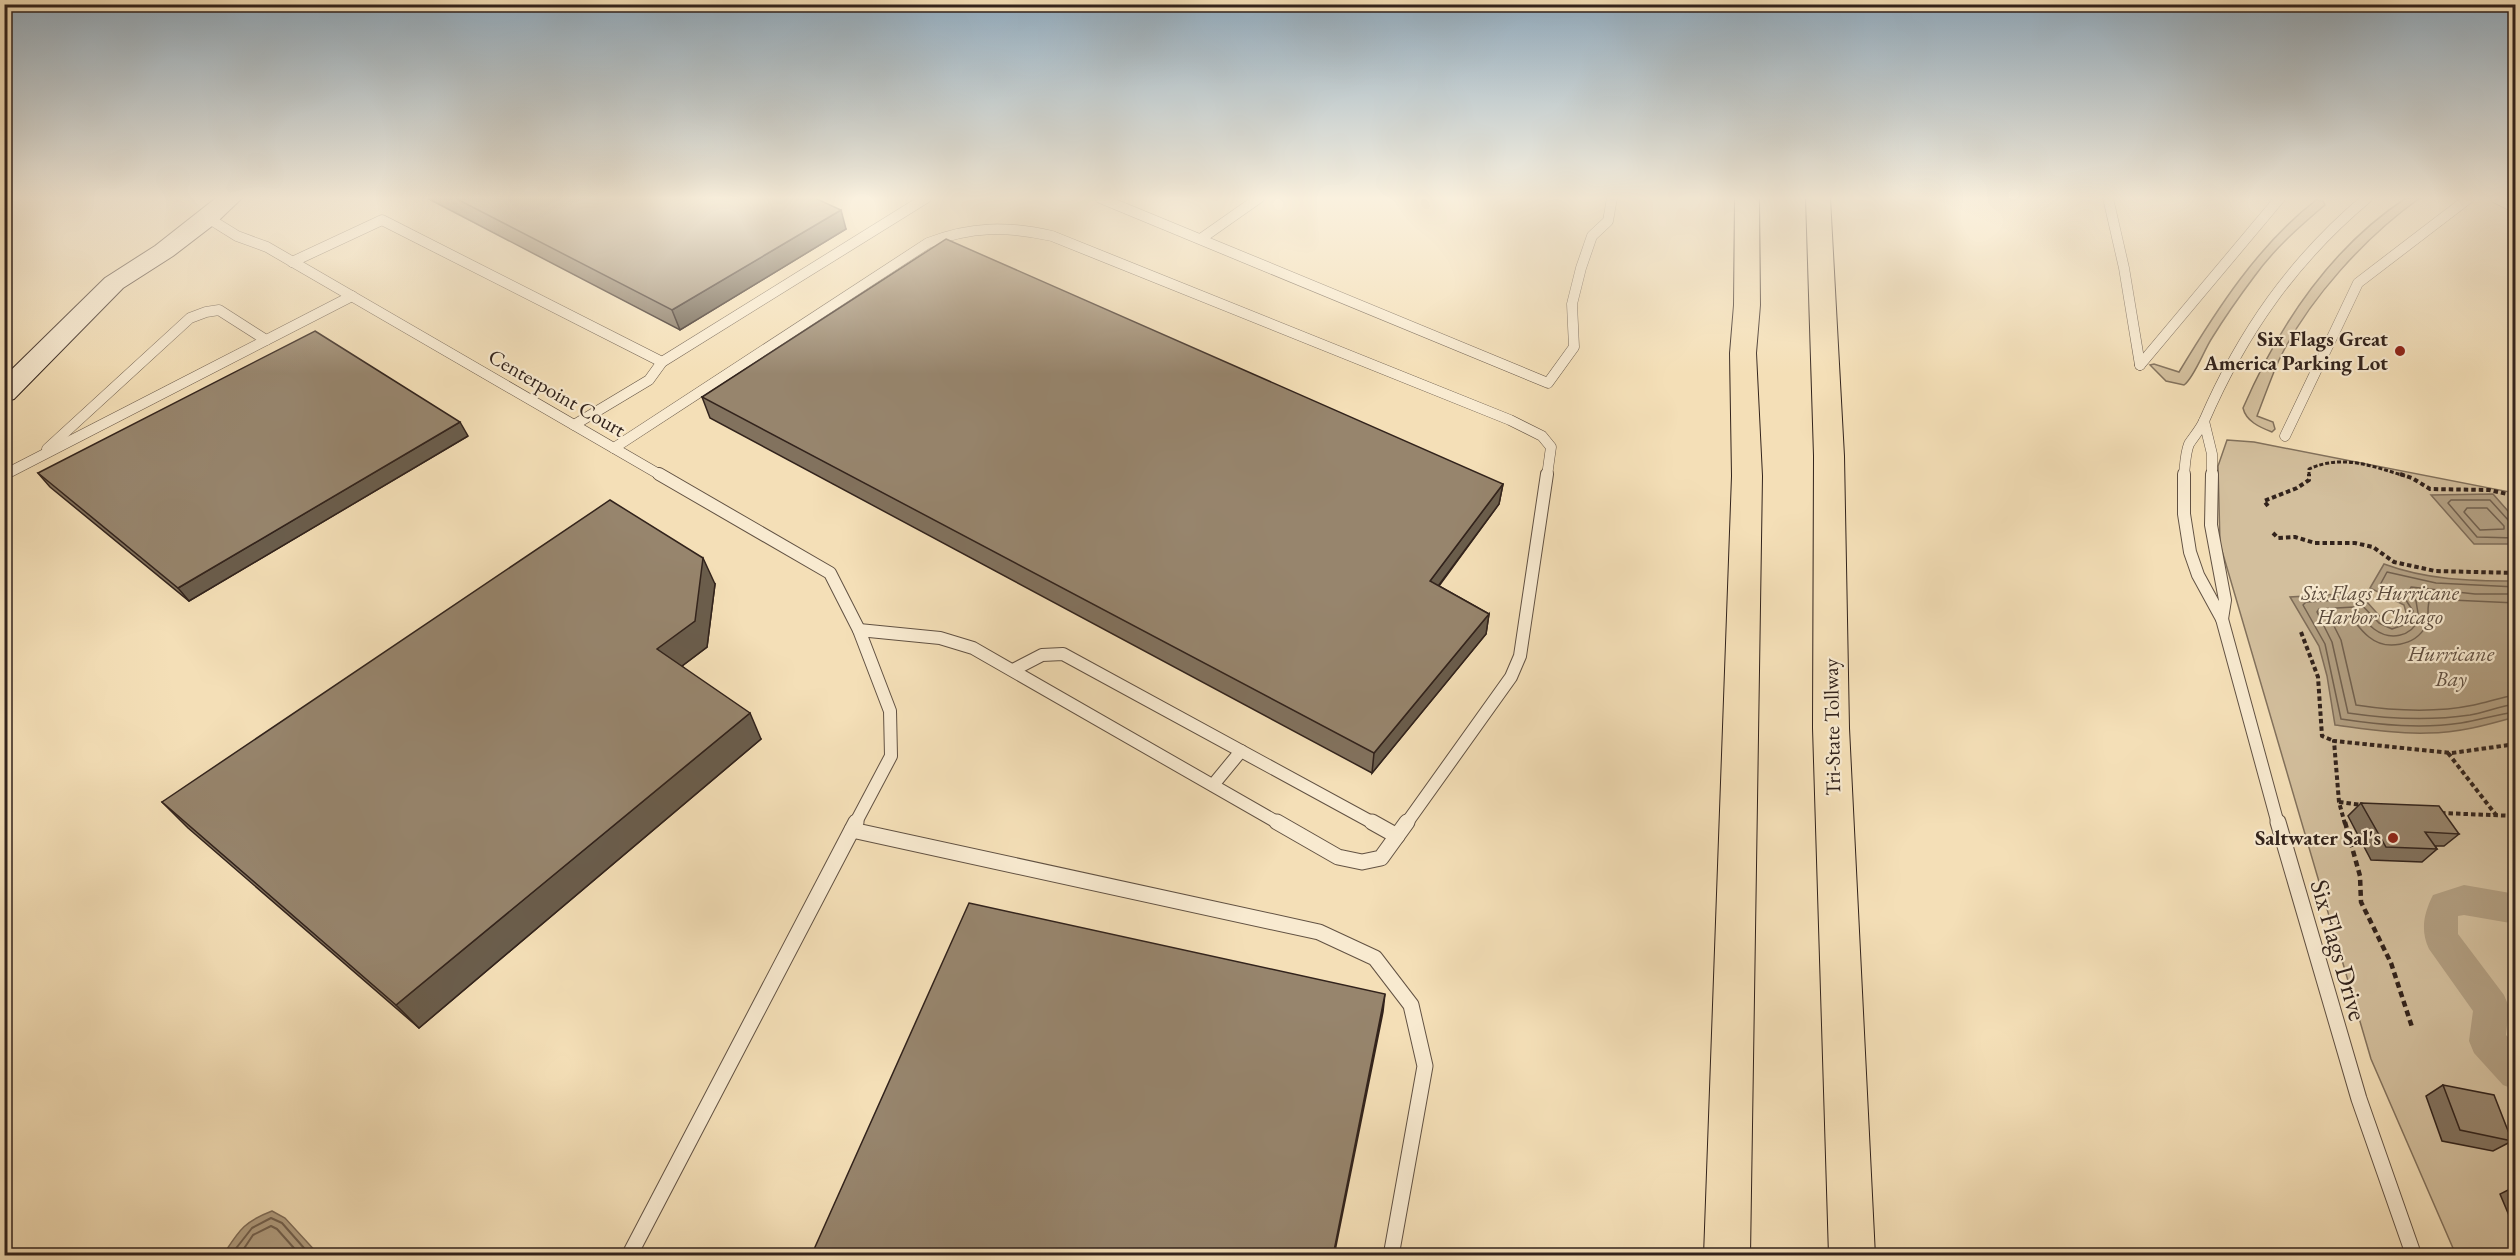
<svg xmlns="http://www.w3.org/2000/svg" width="2520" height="1260" viewBox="0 0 2520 1260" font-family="'EB Garamond',serif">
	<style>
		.green { fill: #d3bf9d; stroke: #82715c; stroke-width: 1.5 }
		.water { fill: #b29f82; stroke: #7f6d59; stroke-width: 1.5 }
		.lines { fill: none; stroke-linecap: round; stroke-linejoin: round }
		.shore-far1 { stroke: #72614f; stroke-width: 1.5 }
		.shore { stroke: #72614f; stroke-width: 2 }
		.canal { fill: #b29f82; fill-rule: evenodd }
		.lane-far2-casing { stroke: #625243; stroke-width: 11 }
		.lane-far1-casing { stroke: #625243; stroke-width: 14 }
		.lane-casing { stroke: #625243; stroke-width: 17 }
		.secondary-casing { stroke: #32231c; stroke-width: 2 }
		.highway-casing { stroke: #32231c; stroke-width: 2 }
		.path-far2 { stroke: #32231c; stroke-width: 3; stroke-dasharray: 4 2; stroke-linecap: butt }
		.path-far1 { stroke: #32231c; stroke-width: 4; stroke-dasharray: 4.5 3; stroke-linecap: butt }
		.path { stroke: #32231c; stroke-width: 4.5; stroke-dasharray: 6 4; stroke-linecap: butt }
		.lane-far2 { stroke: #f8ead0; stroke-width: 10 }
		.lane-far1 { stroke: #f8ead0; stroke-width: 12 }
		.lane { stroke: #f8ead0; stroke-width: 15 }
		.secondary { fill: #f8ead0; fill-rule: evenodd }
		.highway { fill: #f4dfb7; fill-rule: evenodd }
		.wall { fill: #82725e; stroke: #32231c; stroke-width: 1.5 }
		.shaded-wall { fill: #6a5d4c; stroke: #32231c; stroke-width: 1.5 }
		.building { fill: #97856d; stroke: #32231c; stroke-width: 1.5 }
		.poi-dot { fill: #8f2418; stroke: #f8ead0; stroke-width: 2 }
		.labels { text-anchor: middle; stroke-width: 4.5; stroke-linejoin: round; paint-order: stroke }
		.poi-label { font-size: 21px; font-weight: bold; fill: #32231c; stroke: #f8ead0; text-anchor: end }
		.street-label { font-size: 21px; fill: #32231c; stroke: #f8ead0 }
		.park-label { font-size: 21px; font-style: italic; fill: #5a4a3c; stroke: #f8ead0 }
		.water-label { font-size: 22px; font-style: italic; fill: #5f4e40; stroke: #f8ead0 }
		.near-street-label { font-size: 26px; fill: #32231c; stroke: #f8ead0 }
	</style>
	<rect width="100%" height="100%" fill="#f4dfb7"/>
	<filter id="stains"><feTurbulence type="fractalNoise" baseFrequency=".00333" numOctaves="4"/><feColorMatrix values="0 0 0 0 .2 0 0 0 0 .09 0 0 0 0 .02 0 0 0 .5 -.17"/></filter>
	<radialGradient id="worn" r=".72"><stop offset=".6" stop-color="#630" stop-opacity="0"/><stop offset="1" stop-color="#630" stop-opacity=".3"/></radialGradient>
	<g class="green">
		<path d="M2406 198H2420C2365 237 2308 300 2279 360 2271 378 2264 398 2257 416L2273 422 2275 429 2272 432C2259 427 2246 421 2243 408 2279 325 2330 248 2406 198Z"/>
		<path d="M2316 200 2323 201 2325 205C2299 227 2274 249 2254 277 2239 297 2225 317 2212 338 2204 350 2194 378 2184 385L2166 381 2150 365 2154 364 2179 372C2217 309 2258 245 2316 200Z"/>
		<path d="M2227 440 2254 442 2515 493V1255H2456L2371 1059 2220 544 2218 466Z"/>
	</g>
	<g class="water">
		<path d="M2493 494 2515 519V544H2474L2431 495Z"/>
		<path d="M2384 564C2427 580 2470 581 2515 581V717C2487 725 2458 733 2428 733 2397 734 2366 729 2335 725L2327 676 2319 646 2290 597 2359 593 2384 621 2400 622 2407 616 2404 605 2370 588Z"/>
		<path d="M272 1211 285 1218 319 1255H223C239 1231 243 1222 272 1211Z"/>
	</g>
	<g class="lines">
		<g class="shore-far1">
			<path d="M2467 508H2487L2504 526V529L2480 530 2464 512Z"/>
			<path d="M2516 522 2509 521 2490 500H2451L2448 503 2477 537 2516 538"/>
			<path d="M2516 587 2436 583 2387 572 2380 585 2404 597 2413 611 2409 623 2392 629 2379 623 2356 599 2306 602 2303 605 2325 644 2341 719C2381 725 2421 729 2461 723 2480 720 2498 714 2516 712"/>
			<path d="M2516 594H2475L2411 587 2409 591 2416 601 2419 619C2411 637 2390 641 2374 629 2366 623 2361 614 2354 607L2319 609 2317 612 2332 642 2348 713C2389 719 2429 721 2470 715 2486 712 2500 706 2516 704"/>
			<path d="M2516 603 2430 599C2426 607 2430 617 2426 626 2415 646 2386 651 2369 637 2361 631 2356 623 2350 616L2334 617 2331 620 2341 640 2356 705C2395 711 2435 713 2474 705 2488 702 2502 697 2516 695"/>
		</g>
		<g class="shore">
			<path d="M230 1256 252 1228 271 1218 282 1223 311 1256"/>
			<path d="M239 1256 253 1235 271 1226 277 1229 301 1256"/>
		</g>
		<path class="canal" d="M2464 885 2516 894V924L2464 915 2458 916V934L2504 995 2509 1007 2506 1035 2516 1046V1090L2503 1085 2474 1053 2469 1041 2473 1011 2429 949C2420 930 2424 913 2433 895Z"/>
		<g class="lane-far2-casing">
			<g id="lane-far2">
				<path d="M1100 198 1548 383 1574 347 1572 304 1581 268 1592 236 1608 221 1612 198"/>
				<path d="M2108 198 2124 268 2140 365"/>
				<path d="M2496 198 2516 208"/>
				<path d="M208 218 237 236 267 247 662 476"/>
				<path d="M1202 238 1259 198"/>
				<path d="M292 262 382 220 662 362"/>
				<path d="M2140 365 2280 198"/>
				<path d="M2204 421 2212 454V476"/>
				<path d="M574 425 649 380 662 362 926 198"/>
				<path d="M2285 436 2358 283 2469 198"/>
				<path d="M614 448 928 243C971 226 1008 226 1052 236L1510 420 1542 436 1551 447 1547 476"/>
				<path d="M47 449 190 318 206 312 219 310 266 340"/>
				<path d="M4 475 352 296"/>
				<path d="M2184 476C2185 466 2185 454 2189 444 2194 436 2200 430 2204 421 2242 333 2293 260 2367 198"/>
			</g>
		</g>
		<g class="lane-far1-casing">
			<g id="lane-far1">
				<path d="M659 474 830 573 859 630 890 711 891 756 855 824"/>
				<path d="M2184 474V514L2190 552 2198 575 2222 619 2278 824"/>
				<path d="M2212 474 2211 525 2225 600 2222 619"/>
				<path d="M859 630 940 638 973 648 1280 824"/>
				<path d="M1013 670 1042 655 1063 654 1375 824"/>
				<path d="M1213 785 1241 751"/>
				<path d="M1406 824 1511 677 1520 656 1547 474"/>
			</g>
		</g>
		<g class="lane-casing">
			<g id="lane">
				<path d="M1277 822 1338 857 1362 862 1381 858 1407 822"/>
				<path d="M1372 822 1397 836"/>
				<path d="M2278 822 2359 1099 2414 1256"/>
				<path d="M852 830 1319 932 1375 958 1411 1005 1425 1066 1391 1256"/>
				<path d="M629 1256 856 822"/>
			</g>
		</g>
		<g class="secondary-casing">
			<path id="secondary" d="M216 198H242L216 223 173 256 123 288 14 399 4 402V377L105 278 155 246Z"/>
		</g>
		<g class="highway-casing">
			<g id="highway">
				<path d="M1735 198H1759L1760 305 1756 353 1762 476 1750 1256H1704L1732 476 1730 353 1734 305Z"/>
				<path d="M1806 198H1830L1844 456 1849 728 1875 1256H1829L1813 728 1814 456Z"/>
			</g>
		</g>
		<path class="path-far2" d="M2309 476V469C2342 454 2372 466 2405 476"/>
		<g class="path-far1">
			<path d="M2400 474 2412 478 2430 489 2489 490 2516 496"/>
			<path d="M2268 506 2264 501 2297 488 2309 480V474"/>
			<path d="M2273 533 2278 538 2295 537 2315 543H2355L2373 547 2394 562 2435 571 2516 573"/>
			<path d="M2301 632 2318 677 2322 736 2334 741"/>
			<path d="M2448 753 2496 815"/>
			<path d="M2339 802 2362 805"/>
			<path d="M2441 813 2516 816"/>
			<path d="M2345 824 2339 802 2334 741 2452 753 2516 744"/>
		</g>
		<path class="path" d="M2345 822 2360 876 2361 902 2391 963 2412 1027"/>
		<use href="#lane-far2" class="lane-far2"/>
		<use href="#lane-far1" class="lane-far1"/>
		<use href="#lane" class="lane"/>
		<use href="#secondary" class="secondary"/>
		<use href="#highway" class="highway"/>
	</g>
	<g class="wall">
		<path d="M427 198H815L846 229 680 330Z"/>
		<path d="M702 397 1503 484 1499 504 1439 586 1489 614 1486 634 1372 773 710 418Z"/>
		<path d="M468 436 189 601 50 487 38 473Z"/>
		<path d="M715 584 707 647 682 666 761 739 419 1028 188 828 162 802Z"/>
		<path d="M2361 803 2459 834 2444 846H2435L2437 849 2422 862 2371 860 2348 816Z"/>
		<path d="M2443 1085 2512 1141 2493 1151 2442 1141 2426 1096Z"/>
		<path d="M2516 1186V1232L2500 1194Z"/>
	</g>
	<g class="shaded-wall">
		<path d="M841 210 846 229 680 330 672 310Z"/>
		<path d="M460 422 468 436 189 601 178 588Z"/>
		<path d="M1503 484 1499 504 1427 601 1430 581Z"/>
		<path d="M703 558 715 584 707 647 670 675 657 649Z"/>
		<path d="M1489 614 1486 634 1372 773 1374 753Z"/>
		<path d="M750 713 761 739 419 1028 396 1005Z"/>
		<path d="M1385 994 1383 1012 1334 1256H1333Z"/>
	</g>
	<g class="building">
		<path d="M455 198H815L841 210 672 310Z"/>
		<path d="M946 239 1503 484 1430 581 1489 614 1374 753 702 397Z"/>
		<path d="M315 331 460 422 178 588 38 473Z"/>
		<path d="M610 500 703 558 695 621 657 649 750 713 396 1005 162 802Z"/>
		<path d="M2361 803 2439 806 2459 834 2425 832 2437 849 2386 847Z"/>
		<path d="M969 903 1385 994 1333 1256H811Z"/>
		<path d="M2443 1085 2494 1095 2512 1141 2460 1130Z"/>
	</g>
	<linearGradient id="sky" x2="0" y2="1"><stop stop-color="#92acbf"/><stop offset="0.53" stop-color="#faf1df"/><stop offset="1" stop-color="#faf1df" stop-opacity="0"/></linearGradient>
	<rect width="2520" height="374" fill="url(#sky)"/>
	<g class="poi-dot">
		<circle cx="2400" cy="351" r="6"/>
		<circle cx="2393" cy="838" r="6"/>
	</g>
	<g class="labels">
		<g class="poi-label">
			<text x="2388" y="346">Six Flags Great<tspan x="2388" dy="24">America Parking Lot</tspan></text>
			<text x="2381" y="845">Saltwater Sal's</text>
		</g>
		<g class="street-label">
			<text transform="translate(557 393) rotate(30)" y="7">Centerpoint Court</text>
			<text transform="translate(1832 727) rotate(-91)" y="7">Tri-State Tollway</text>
		</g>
		<g class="park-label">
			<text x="2380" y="600">Six Flags Hurricane<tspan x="2380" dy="24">Harbor Chicago</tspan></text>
		</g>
		<g class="water-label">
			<text x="2451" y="661">Hurricane<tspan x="2451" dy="25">Bay</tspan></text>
		</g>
		<g class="near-street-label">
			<text transform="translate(2339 950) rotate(74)" y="9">Six Flags Drive</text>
		</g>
	</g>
	<rect width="2520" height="1260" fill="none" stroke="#f4dfb7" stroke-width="24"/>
	<rect x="6" y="6" width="2508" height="1248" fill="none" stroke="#32231c" stroke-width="3"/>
	<rect x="12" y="12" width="2496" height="1236" fill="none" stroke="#32231c" stroke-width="1.5"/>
	<rect width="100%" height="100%" filter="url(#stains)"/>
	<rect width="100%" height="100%" fill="url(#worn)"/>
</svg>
